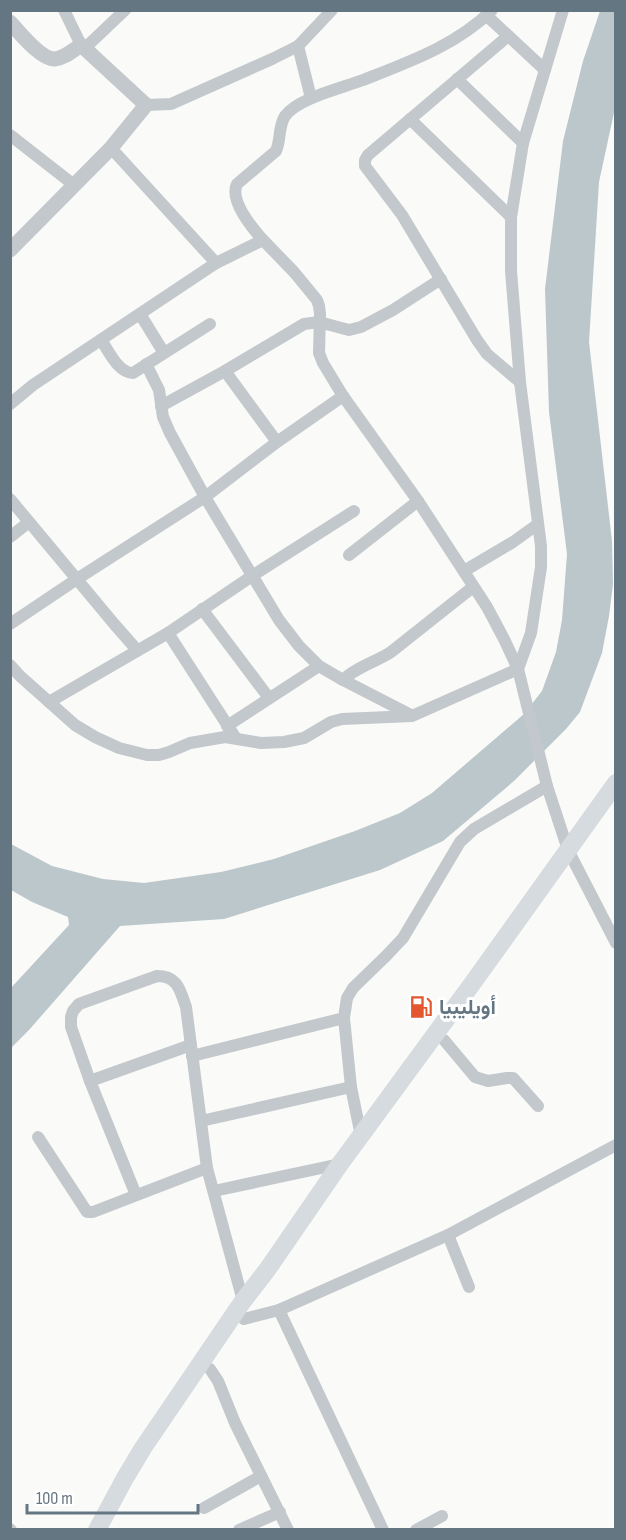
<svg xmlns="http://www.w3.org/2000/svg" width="626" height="1540" viewBox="0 0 626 1540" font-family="'Sofia Sans Condensed',Vazirmatn,sans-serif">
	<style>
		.water { fill: #bbc7cb }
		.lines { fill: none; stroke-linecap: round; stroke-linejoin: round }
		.minor { stroke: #c3c8cc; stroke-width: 12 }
		.tertiary { stroke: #c3c8cc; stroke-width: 15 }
		.secondary { stroke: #d6dbdf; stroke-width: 18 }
		.labels { text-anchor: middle; stroke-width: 6; stroke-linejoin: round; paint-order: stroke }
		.poi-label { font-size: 21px; font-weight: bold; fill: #657683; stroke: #fff; text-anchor: start }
	</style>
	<rect width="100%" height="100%" fill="#fafaf8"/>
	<path class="water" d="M600 11H615V108L599 182 589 342 612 541 613 584 609 616 602 653 580 712 566 729 514 781 443 841 380 870 224 919 120 926 29 1030 11 1048 10 989 69 925 68 917 32 902 11 890V844L52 866 103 879 144 883 221 872 274 859 355 831 400 813 432 793 524 714 542 691 556 652 562 620 567 554 549 412 545 289 563 141 583 61Z"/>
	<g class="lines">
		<g class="minor">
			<path d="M64 10 81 45"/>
			<path d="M487 16 545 70"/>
			<path d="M508 36 368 155 365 160V166L402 215 477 340 487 354 520 382"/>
			<path d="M298 46 311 98"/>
			<path d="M85 48 125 10"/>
			<path d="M457 79 523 143"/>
			<path d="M146 105 171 104 272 59 298 46 332 10"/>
			<path d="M410 119 511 217"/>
			<path d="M10 135 74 185"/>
			<path d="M111 148 216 263 263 240 294 272 317 300 319 306 320 314 319 353 323 363 343 396 418 501 487 607 504 639 518 669 547 786 568 850 616 943"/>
			<path d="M263 240C252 228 229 200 237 184L276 151C281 140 278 127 285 116 298 98 342 88 363 80 409 62 457 45 492 10"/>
			<path d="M140 314 164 353"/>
			<path d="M101 340C109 351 118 373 133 373L210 324"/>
			<path d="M146 364 159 390 163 417 170 433 205 497 279 620 299 646 319 666 343 680 411 715"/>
			<path d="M225 371 277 442"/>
			<path d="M10 404 33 385 216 263"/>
			<path d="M161 406 225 371 304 324 319 322 349 330 361 327 393 310 441 279"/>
			<path d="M10 499 115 625 137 650"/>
			<path d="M10 537 29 522"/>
			<path d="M349 555 418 501"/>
			<path d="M464 571 513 542 538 524"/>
			<path d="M202 609 269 698"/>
			<path d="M10 624 77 579 205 497 277 442 343 396"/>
			<path d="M168 633 235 737"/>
			<path d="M10 665 20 676 75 725 95 737 119 748 147 755H159L169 752 190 743 225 737 261 743 284 742 304 738 331 722 342 719 412 716 518 669 531 633 541 567V546L520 382 511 271V217L523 143 563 10"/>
			<path d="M343 680C356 667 376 662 391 652L473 587"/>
			<path d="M49 702 168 633 252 576 354 511"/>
			<path d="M227 726 319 666"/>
			<path d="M444 1040 475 1077 488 1081 507 1078H513L538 1106"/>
			<path d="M192 1056 344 1018"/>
			<path d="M90 1081 191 1045"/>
			<path d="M201 1121 351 1087"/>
			<path d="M361 1136 351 1087 344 1018 347 998 353 988 386 956 403 938 460 842 474 829 547 786"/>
			<path d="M38 1137 87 1212H93L207 1168"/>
			<path d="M214 1191 340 1164"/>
			<path d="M136 1195 90 1081 71 1027V1017L73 1011 79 1004 157 976C178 976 180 990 186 1007L207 1168 243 1301"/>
			<path d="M448 1235 469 1287"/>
			<path d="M279 1310 383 1530"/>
			<path d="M244 1319 279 1310 448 1235 616 1145"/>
			<path d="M210 1369 218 1381 235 1423 288 1530"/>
			<path d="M204 1508 261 1476"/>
			<path d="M10 1529 11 1530"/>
			<path d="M239 1530 280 1512"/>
			<path d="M416 1530 442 1516"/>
		</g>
		<path class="tertiary" d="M10 22C19 32 41 60 55 59 65 58 73 50 81 45L146 105 111 148 10 250"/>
		<path class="secondary" d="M97 1530 125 1478 143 1448 243 1301 267 1270 340 1164 472 984 616 783"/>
	</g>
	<defs>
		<g id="fuel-bare" transform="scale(1.8)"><path d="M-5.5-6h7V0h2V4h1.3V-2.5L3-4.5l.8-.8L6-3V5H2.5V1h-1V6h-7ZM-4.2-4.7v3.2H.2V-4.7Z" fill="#e4572e" stroke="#fff" stroke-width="2.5" paint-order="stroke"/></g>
	</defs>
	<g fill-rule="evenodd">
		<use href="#fuel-bare" x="421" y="1007"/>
	</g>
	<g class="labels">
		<g class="poi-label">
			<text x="439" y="1014">أويليبيا</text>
		</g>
	</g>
	<rect width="626" height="1540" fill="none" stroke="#657683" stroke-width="24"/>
	<path d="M27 1504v9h171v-9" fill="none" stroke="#657683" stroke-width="3"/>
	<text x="36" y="1504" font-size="18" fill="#657683" stroke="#ffffff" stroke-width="4.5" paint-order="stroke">100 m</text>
</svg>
